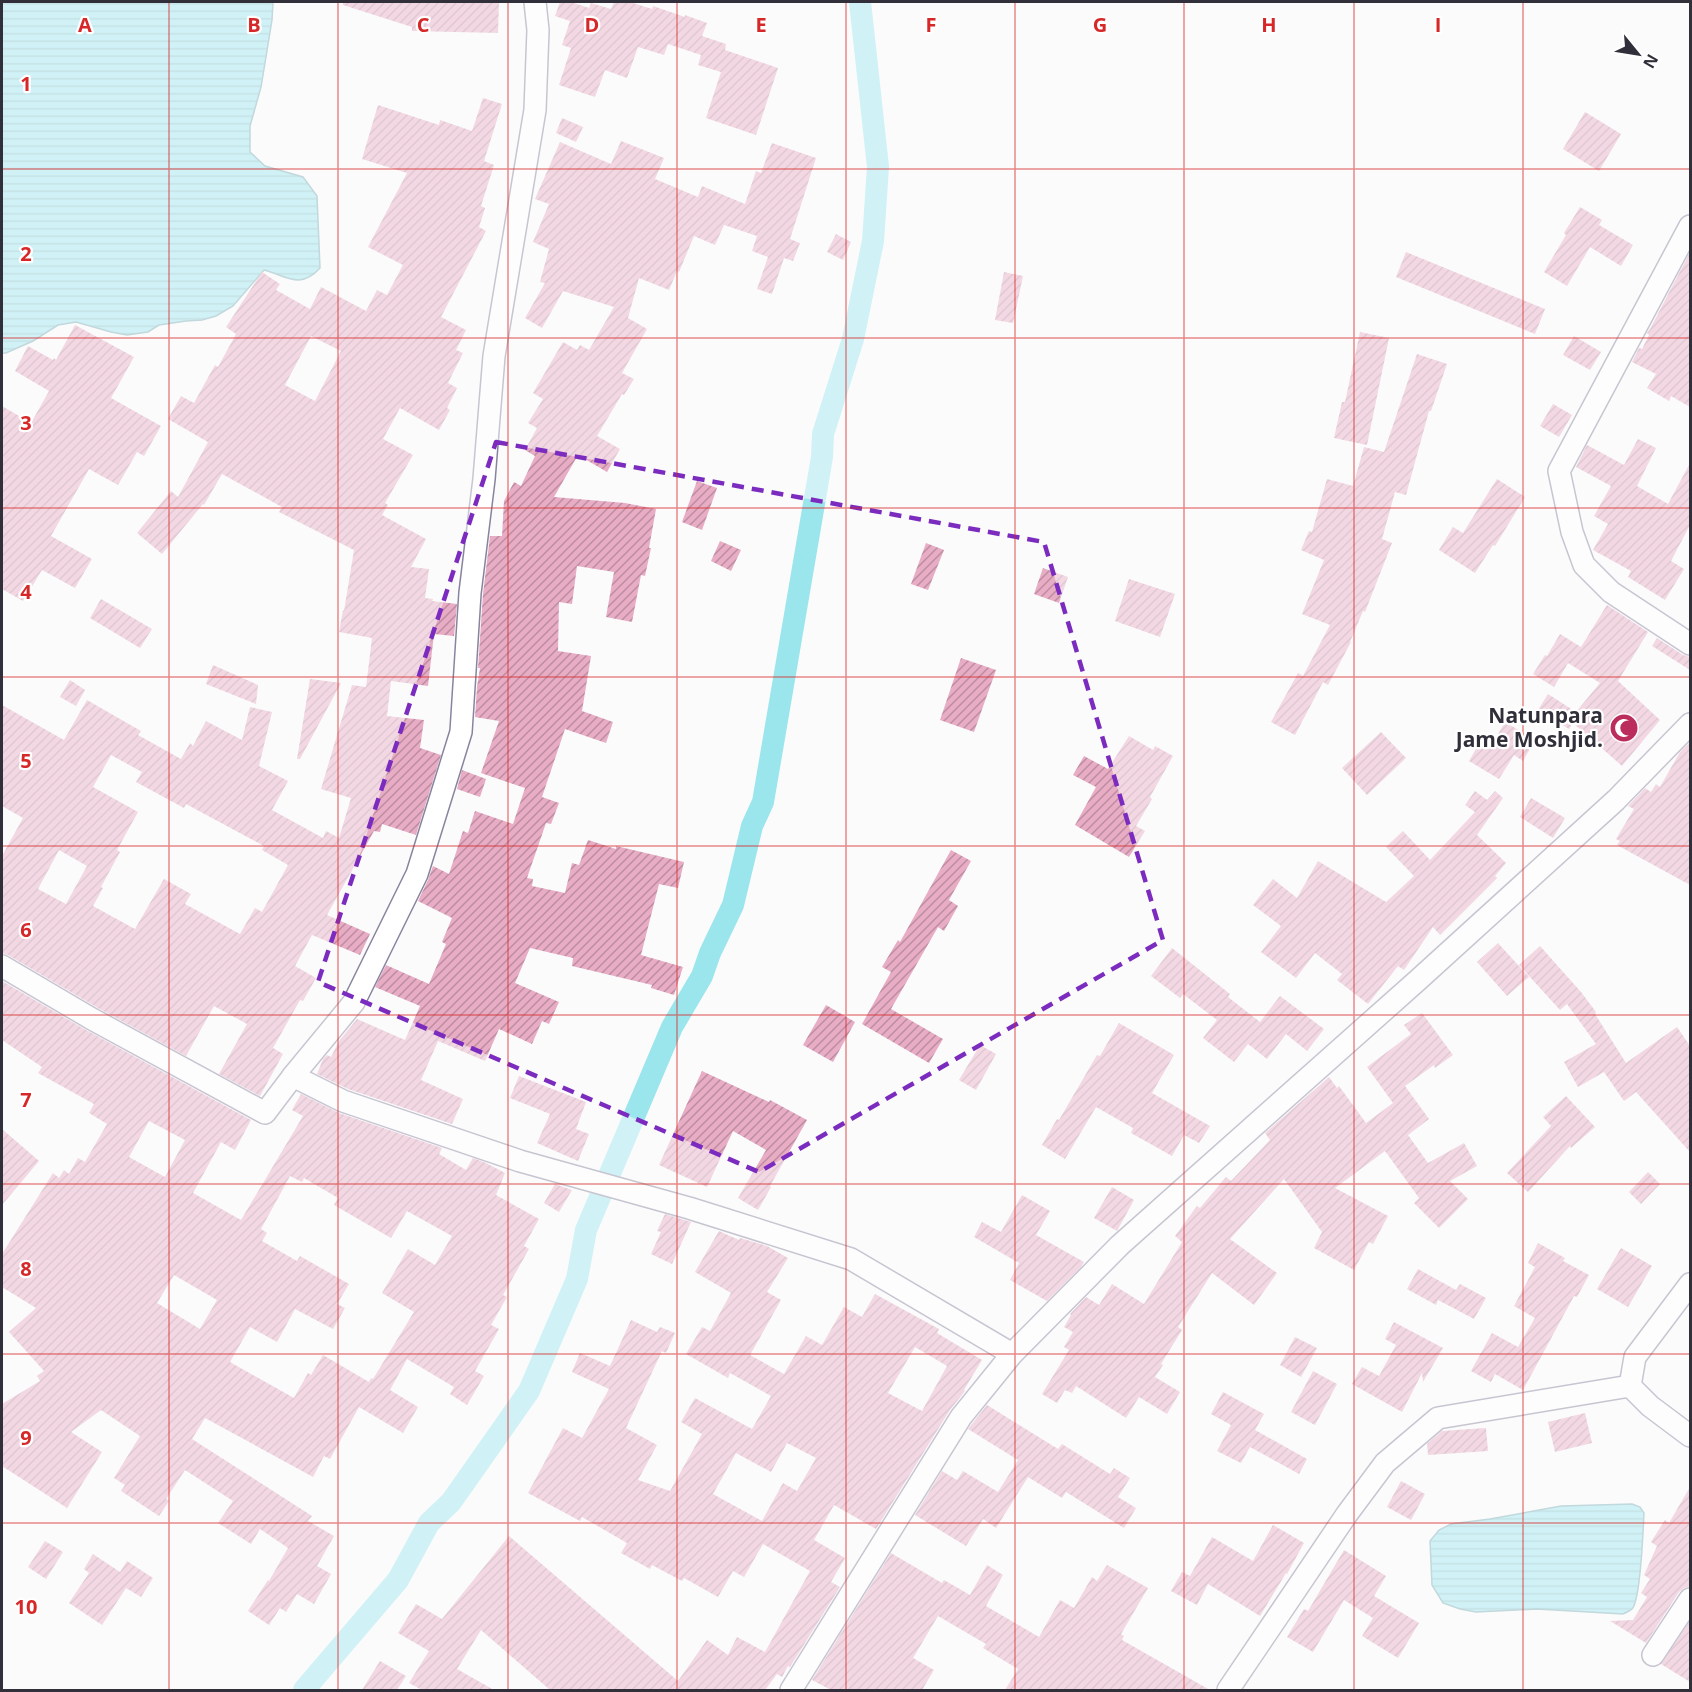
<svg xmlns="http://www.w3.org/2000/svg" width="1692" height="1692" viewBox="0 0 1692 1692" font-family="'Open Sans',sans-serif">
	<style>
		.water { fill: url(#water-rules); stroke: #7baeb7; stroke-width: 1.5 }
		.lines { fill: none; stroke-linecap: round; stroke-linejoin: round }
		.canal { stroke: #9be5ed; stroke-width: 22 }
		.building { fill: url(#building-hatch); fill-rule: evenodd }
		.minor-casing { stroke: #88849f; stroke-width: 24 }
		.minor { stroke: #fff; stroke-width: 21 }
		.marked { fill: none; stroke: #7b2cbf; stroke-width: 4.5; stroke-dasharray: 12 8; stroke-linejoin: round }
		.grid { fill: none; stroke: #d62828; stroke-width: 1.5; stroke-opacity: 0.55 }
		.labels { text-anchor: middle; stroke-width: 4.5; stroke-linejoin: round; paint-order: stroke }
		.poi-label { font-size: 21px; font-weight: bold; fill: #302f3a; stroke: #fff; text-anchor: end }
		.grid-label { font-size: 20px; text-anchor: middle; font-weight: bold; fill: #d62828; stroke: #fff; stroke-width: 4.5; stroke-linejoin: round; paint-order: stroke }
	</style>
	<defs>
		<pattern id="water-rules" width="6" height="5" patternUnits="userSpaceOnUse" patternTransform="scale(1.5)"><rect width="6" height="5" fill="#9be5ed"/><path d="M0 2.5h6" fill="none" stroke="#86c5cc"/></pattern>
		<pattern id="building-hatch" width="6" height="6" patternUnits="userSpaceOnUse" patternTransform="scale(1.5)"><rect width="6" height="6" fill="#e8adc5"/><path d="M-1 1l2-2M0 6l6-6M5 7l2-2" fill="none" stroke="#bc8da1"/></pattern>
	</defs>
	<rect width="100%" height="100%" fill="#fbfbfb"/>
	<g class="water">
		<path d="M2 2H273L272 20 261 87 250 126V152L265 166 303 177 317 196 320 268C300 290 287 276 264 270L233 306 216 316 202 320 186 321 159 325 148 332 127 335 111 332 76 322 58 325 33 341 6 353H2Z"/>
		<path d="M1632 1504 1640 1507 1644 1513C1643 1529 1641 1600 1632 1609 1629 1612 1626 1612 1623 1614L1537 1609 1476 1612 1460 1609 1443 1603 1432 1585 1430 1541 1439 1530 1451 1524 1490 1519 1561 1506Z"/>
	</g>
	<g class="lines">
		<path class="canal" d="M304 1690 398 1580 429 1523 451 1502 529 1391 577 1279 586 1230 672 1027 702 976 710 953 733 905 752 826 763 802 822 457 823 434 853 339 873 241 878 167 860 2"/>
	</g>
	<g class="building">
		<path d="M343 2H499L498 33 412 31V27L343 5Z"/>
		<path d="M560 2H571L589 8 591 3 611 9 614 2H630L652 9 653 6 685 17V15L707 23 702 36 726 44 725 50 778 68 756 135 706 118 721 72 698 65 701 55 668 44 664 55 638 47 627 78 605 70 595 97 559 85 571 48 562 45 570 21 555 16Z"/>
		<path d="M483 98 502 104 484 161 494 165 481 206 485 208 479 227 486 231 441 317 466 330 456 350 463 353 448 383 457 388 447 408 450 410 439 430 400 408 383 439 413 455 385 503 388 505 382 515 426 539 411 567 429 569 425 598 433 599 432 601 457 604 454 636 434 634 428 686 391 681 387 716 424 720 420 748 441 755 416 835 382 824 380 832 374 831 327 915 370 934 360 955 312 935 295 966 316 978 303 1001 300 1000 273 1048 283 1054 260 1096 219 1074 247 1024 214 1006 186 1056 98 1008 8 955 2 953V856L23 818 2 806V705L64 740 87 700 141 731 138 735 181 759 190 743 193 746 206 721 242 740 250 707 272 712 259 766 288 781 272 810 323 838 326 831 339 838 351 798 321 789 352 685 366 687 372 638 339 632 343 610 344 611 354 550 279 512 282 507 222 474 204 505 203 504 162 554 137 533 171 491 178 497 208 442 168 419 181 396 194 403 215 365 218 367 236 334 226 327 262 272 280 284 276 290 310 309 321 287 366 311 377 290 387 295 403 265 368 247 407 173 362 159 378 105 439 125 440 120 472 131ZM311 336 341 351 315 401 285 385ZM111 755 142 772 136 782 184 808 186 804 264 846 262 850 288 865 262 912 255 908 240 934 185 904 191 894 164 879 135 929 93 906 103 888 101 887 120 852 117 850 138 812 93 787ZM59 850 87 866 66 904 38 889Z"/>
		<path d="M1585 112 1621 134 1599 171 1563 149Z"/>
		<path d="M562 118 583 127 576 142 556 133Z"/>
		<path d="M621 141 664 158 655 179 698 197 702 186 745 204 756 171 761 173 772 143 816 158 790 239 800 243 793 261 784 258 772 294 757 289 768 257 752 251 757 236 724 225 715 245 694 236 679 272 677 271 669 290 639 278 628 318 647 329 622 373 634 379 624 395 622 394 597 436 620 449 607 472 578 455 554 497 625 503 656 509 649 548H651L645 576 641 575 632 622 606 617 614 572 577 566 572 604 559 602 558 651 591 656 582 711 613 722 606 743 565 729 542 797 559 803 551 824 546 823 527 878 533 879 532 886 565 893 572 863 579 865 588 840 616 849V846L684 862 678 888 659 884 641 955 683 967 674 995 651 988 652 985 572 966 573 958 530 948 515 983 559 1002 549 1024 542 1021 532 1044 499 1029 485 1061 438 1041 421 1080 463 1099 452 1124 348 1089 317 1074 323 1059 327 1055 331 1057 339 1041 357 1019 405 1040 420 1006 375 987 386 965 429 984 446 944 442 942 452 918 418 901 428 880 433 866 449 874 463 831 468 833 475 811 513 824 525 788 481 773 499 721 475 717 477 687 480 668H478L483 594 490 536H502L504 501 514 482 521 486 535 456 525 450 537 428 528 423 543 399 533 393 563 342 577 350 580 345 589 350 614 307 563 291 542 328 525 318 545 283 540 282 549 249 533 242 549 204 535 199 560 142 611 164Z"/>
		<path d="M1580 207 1602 220 1599 225 1633 245 1621 266 1590 247 1567 286 1544 272 1566 235 1564 233Z"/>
		<path d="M836 234 851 242 843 260 827 252Z"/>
		<path d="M1406 252 1545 309 1535 334 1396 277Z"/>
		<path d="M1690 252V407L1671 396 1669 401 1647 388 1656 374 1632 362 1639 348 1642 349 1649 335 1647 333 1650 329Z"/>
		<path d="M1004 272 1023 276 1013 323 995 320Z"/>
		<path d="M75 325 134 357 111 398 161 426 144 456 137 452 118 485 89 469 51 536 92 559 75 588 42 570 23 601 2 589V406L31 423 49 391 15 371 28 346 53 360 54 358 56 360Z"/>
		<path d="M1360 332 1389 338 1367 445 1334 438 1342 402H1345Z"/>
		<path d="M1574 336 1601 352 1590 370 1563 355Z"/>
		<path d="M1417 354 1447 364 1431 411H1429L1406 495 1395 492 1382 539 1392 543 1365 612 1363 611 1350 642H1351L1328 685 1323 682 1295 735 1271 722 1298 673 1303 676 1330 625 1302 614 1324 560 1301 550 1309 531 1312 532 1327 479 1353 486 1364 447 1384 452Z"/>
		<path d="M1553 404 1572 415 1559 437 1540 426Z"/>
		<path d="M1638 439 1656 448 1637 486 1668 504 1690 463V525L1671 561 1684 569 1665 600 1628 577 1631 571 1593 550 1608 524 1594 516 1611 486 1576 467 1587 445 1624 465Z"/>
		<path d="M1497 479 1525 497 1495 546 1493 545 1475 573 1439 550 1453 527 1463 533Z"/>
		<path d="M697 481 717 488 702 530 682 522Z"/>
		<path d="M720 541 741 550 731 571 711 561Z"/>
		<path d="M926 543 944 550 928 590 911 584Z"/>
		<path d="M1043 568 1068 577 1059 603 1034 594Z"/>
		<path d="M1129 579 1175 594 1160 637 1115 621Z"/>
		<path d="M101 599 152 629 140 648 90 618Z"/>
		<path d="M1607 605 1648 632 1618 681 1660 720 1622 766 1573 723 1569 729 1538 710 1548 694 1576 712 1600 683 1568 663 1554 687 1533 674 1545 655 1547 656 1560 634 1581 647Z"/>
		<path d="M1657 638 1683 655 1690 657V670L1652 646Z"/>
		<path d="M961 658 996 670 974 732 940 720Z"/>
		<path d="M213 665 258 685 256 704 206 684Z"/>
		<path d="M310 679 341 683 300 759H297Z"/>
		<path d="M70 680 85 690 76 706 60 697Z"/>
		<path d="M1505 722 1535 740 1523 761 1514 755 1499 779 1469 761 1480 742 1490 748Z"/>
		<path d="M1381 732 1406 758 1367 795 1342 768Z"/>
		<path d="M1129 736 1153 750 1155 746 1173 756 1150 797 1152 799 1136 826 1145 831 1129 857 1075 825 1096 787 1073 775 1084 756 1108 769Z"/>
		<path d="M1690 742V885L1617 845 1620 841 1616 839 1634 809 1628 806 1645 788 1651 792 1656 784 1660 787 1680 752Z"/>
		<path d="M462 770 486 779 480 797 457 789Z"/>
		<path d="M1475 791 1487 800 1495 791 1503 798 1477 835 1506 863 1495 876 1497 878 1440 935 1433 927 1404 970 1398 966 1368 1004 1337 980 1342 974 1315 953 1296 978 1261 952 1281 926 1253 905 1273 879 1297 898 1318 861 1386 902 1414 876 1386 847 1403 831 1430 860 1475 812 1465 805Z"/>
		<path d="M1531 798 1565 818 1553 838 1520 817Z"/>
		<path d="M951 850 971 861 949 900 958 906 944 931 938 927 891 1009 943 1039 929 1063 862 1024 891 972 882 967 898 940 900 942Z"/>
		<path d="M1498 943 1529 977 1507 996 1477 962Z"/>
		<path d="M1540 946 1581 992 1596 1012 1595 1014 1626 1063 1677 1027 1690 1046V1152L1636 1092 1624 1101 1604 1072 1578 1087 1564 1062 1596 1044 1567 1004 1560 1010 1519 965Z"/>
		<path d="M1172 948 1230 994 1228 997 1260 1022 1280 996 1324 1029 1307 1051 1286 1034 1267 1059 1248 1044 1234 1062 1203 1038 1217 1020 1183 994 1180 998 1151 976Z"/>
		<path d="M2 981 86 1030 251 1120 235 1150 221 1142 193 1193 241 1220 303 1116 292 1110 301 1094 339 1113 442 1148 439 1154 466 1170 473 1158 486 1163 505 1173 496 1195 539 1219 524 1246 529 1249 503 1295 507 1297 491 1325 499 1329 475 1371 484 1376 467 1405 450 1394 454 1387 407 1359 390 1390 418 1407 403 1433 359 1407 330 1459 324 1456 313 1477 205 1418 192 1439 312 1516 308 1521 334 1536 317 1566 331 1574 314 1604 297 1594 286 1612 280 1608 269 1625 248 1611 268 1580 269 1581 288 1548 260 1529 251 1544 218 1523 233 1501 185 1470 166 1499 169 1501 159 1516 121 1491 125 1485 114 1478 140 1436 101 1410 71 1432 102 1452 67 1508 2 1466V1404L40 1381 37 1376 44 1371 9 1332 36 1308 2 1287V1254L53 1173 59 1178 64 1170 69 1174 78 1158 85 1162 107 1124 89 1113 94 1104 38 1073 42 1067 2 1040ZM149 1121 185 1140 165 1177 129 1157ZM290 1176 302 1182 304 1178 338 1198 334 1205 391 1238 407 1211 452 1236 435 1265 408 1249 382 1293 414 1312 373 1379 371 1378 369 1382 323 1355 311 1375 308 1373 294 1398 230 1362 250 1327 277 1342 295 1309 333 1329 345 1308 337 1304 349 1284 300 1256 297 1261 262 1241 267 1233 261 1229ZM174 1275 217 1300 200 1329 157 1303Z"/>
		<path d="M826 1005 855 1022 833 1062 803 1045Z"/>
		<path d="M1422 1013 1453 1055 1435 1068 1434 1065 1405 1086 1429 1119 1408 1135 1428 1163 1464 1143 1477 1166 1450 1181 1468 1199 1439 1228 1414 1203 1419 1198 1385 1151 1335 1188 1388 1216 1373 1244 1369 1242 1354 1270 1314 1248 1322 1232 1284 1179 1230 1239 1277 1273 1254 1305 1212 1273 1178 1327 1182 1330 1161 1364 1163 1365 1155 1377 1180 1392 1167 1414 1139 1397 1126 1418 1076 1386 1072 1393 1065 1390 1057 1403 1042 1394 1069 1350 1064 1347 1073 1332 1064 1327 1071 1315 1070 1314 1086 1297 1099 1305 1112 1284 1144 1304 1182 1242 1175 1236 1197 1206 1200 1208 1226 1177 1231 1181 1270 1140 1265 1133 1329 1077 1337 1088 1339 1086 1366 1123 1393 1103 1367 1067 1411 1034 1404 1025Z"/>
		<path d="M1119 1023 1174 1055 1152 1093 1210 1126 1199 1143 1184 1135 1172 1156 1131 1133 1133 1128 1096 1107 1065 1159 1042 1145 1057 1119 1059 1120 1097 1055 1100 1056Z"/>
		<path d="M980 1045 996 1054 976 1090 959 1080Z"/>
		<path d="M702 1071 769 1102 770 1100 807 1120 770 1186 771 1187 758 1210 738 1198 766 1150 733 1131 707 1187 659 1165Z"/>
		<path d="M519 1076 586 1102 576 1129 589 1134 578 1161 537 1143 550 1114 510 1098Z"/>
		<path d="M1566 1096 1595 1127 1571 1148 1570 1146 1528 1192 1507 1173 1551 1126 1543 1117Z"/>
		<path d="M2 1129 39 1161 2 1205Z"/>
		<path d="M1648 1172 1660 1184 1641 1204 1629 1192Z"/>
		<path d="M555 1184 572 1190 559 1212 544 1203Z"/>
		<path d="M1112 1187 1134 1200 1117 1231 1094 1218Z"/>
		<path d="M1022 1195 1050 1211 1036 1235 1084 1262 1081 1267 1047 1301 1010 1280 1019 1263 974 1237 982 1222 1001 1232Z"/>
		<path d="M665 1214 691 1222 672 1264 651 1254 661 1232 657 1231Z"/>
		<path d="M719 1231 739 1240 740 1238 767 1246 788 1258 767 1292 781 1300 750 1355 784 1374 806 1336 822 1345 844 1307 862 1317 875 1294 939 1329 937 1333 982 1360 964 1390 965 1391 950 1410 876 1529 834 1505 814 1540 845 1558 831 1582 840 1587 790 1667 788 1666 782 1677 777 1674 765 1690H550L481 1630 457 1669 494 1690H422L409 1683 429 1651 398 1633 416 1604 442 1619 509 1536 678 1681 707 1640 728 1655 737 1637 765 1652 810 1571 763 1544 744 1577 733 1571 718 1597 684 1578 682 1581 652 1565 650 1569 621 1553 627 1543 582 1517 580 1521 528 1493 563 1428 582 1438 609 1389 572 1372 580 1353 610 1366 631 1320 657 1332 660 1327 675 1333 666 1353 662 1351 626 1428 657 1445 638 1480 670 1491 702 1434 681 1422 695 1398 752 1429 771 1396 730 1373 728 1378 686 1354 702 1327 710 1331 731 1293 695 1272ZM915 1347 947 1366 922 1411 888 1393ZM787 1443 816 1458 797 1491 783 1483 762 1521 713 1494 736 1453 771 1472Z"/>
		<path d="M1538 1243 1565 1258 1563 1261 1589 1275 1577 1297 1574 1296 1523 1390 1495 1374 1491 1382 1471 1371 1492 1333 1518 1347 1535 1318 1514 1306 1535 1267 1528 1263Z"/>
		<path d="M1621 1248 1652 1266 1628 1307 1597 1289Z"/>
		<path d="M1418 1269 1456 1290 1460 1284 1486 1298 1474 1319 1438 1300 1436 1305 1407 1289Z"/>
		<path d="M1394 1322 1443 1348 1423 1382 1422 1373 1402 1412 1352 1384 1362 1367 1379 1376 1396 1345 1385 1339Z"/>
		<path d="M1295 1337 1317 1348 1301 1377 1280 1365Z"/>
		<path d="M1313 1371 1337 1384 1315 1425 1291 1412Z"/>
		<path d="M1223 1392 1264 1414 1255 1430 1307 1459 1299 1474 1250 1447 1241 1463 1217 1451 1231 1425 1211 1414Z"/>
		<path d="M987 1405 1058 1449 1062 1444 1110 1474 1114 1468 1130 1478 1118 1497 1136 1508 1124 1528 1066 1492 1062 1498 1028 1477 996 1528 983 1519 966 1546 915 1515 942 1471 957 1480 963 1471 998 1492 1018 1460 968 1429Z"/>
		<path d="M1585 1413 1592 1443 1555 1452 1548 1422Z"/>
		<path d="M1486 1428 1488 1451 1428 1455 1427 1444 1442 1431Z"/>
		<path d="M1401 1481 1425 1494 1411 1520 1387 1507Z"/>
		<path d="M1690 1487V1586L1684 1588 1679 1592 1646 1643 1610 1621 1633 1620 1647 1597 1641 1593 1650 1579 1644 1575 1657 1546 1651 1542 1665 1520 1669 1523Z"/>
		<path d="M1273 1525 1304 1543 1287 1574 1286 1573 1260 1616 1208 1584 1197 1605 1171 1591 1182 1572 1190 1576 1212 1537 1253 1561Z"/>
		<path d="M45 1541 63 1552 46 1579 28 1567Z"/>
		<path d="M1344 1550 1386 1576 1374 1596 1419 1623 1398 1658 1362 1636 1373 1618 1344 1600 1313 1652 1287 1637 1304 1609 1308 1611Z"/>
		<path d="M891 1553 942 1583 944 1580 970 1595 987 1565 1003 1575 986 1606 1039 1637 1060 1600 1074 1608 1092 1577 1097 1581 1107 1565 1148 1588 1121 1634 1124 1636 1122 1640 1210 1690H1005L1018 1669 983 1648 986 1644 938 1616 913 1658 934 1670 922 1690H831L812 1680Z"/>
		<path d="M93 1554 120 1572 127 1561 153 1578 141 1597 126 1588 102 1625 69 1603 89 1573 84 1569Z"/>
		<path d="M1690 1621V1682L1661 1664Z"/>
		<path d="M380 1661 406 1676 397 1690H362Z"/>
	</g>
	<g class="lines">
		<g class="minor-casing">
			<g id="minor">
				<path d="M1690 226 1559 471 1572 532 1584 565 1611 592 1690 644"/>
				<path d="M2 966 92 1019 265 1113 293 1076 343 1101 520 1161 689 1208 851 1259 1012 1354"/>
				<path d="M293 1076 354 1002 417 874 461 732 470 593 484 479 494 356 535 110 538 30 535 2"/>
				<path d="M1690 1284 1635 1357 1630 1386 1650 1406 1690 1436"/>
				<path d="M1653 1655 1690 1599"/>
				<path d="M791 1690 961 1417 1012 1354 1120 1245 1418 980 1616 800 1690 724"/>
				<path d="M1228 1690 1347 1514 1385 1463 1438 1418 1630 1386"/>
			</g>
		</g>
		<use href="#minor" class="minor"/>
	</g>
	<path d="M0 0H1692V1692H0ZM496 442 1044 542 1163 940 759 1172 318 982Z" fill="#fbfbfb" fill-opacity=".55" fill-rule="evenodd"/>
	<path class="marked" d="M496 442 1044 542 1163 940 759 1172 318 982Z"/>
	<path class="grid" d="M169 2V1690M338 2V1690M508 2V1690M677 2V1690M846 2V1690M1015 2V1690M1184 2V1690M1354 2V1690M1523 2V1690M2 169H1690M2 338H1690M2 508H1690M2 677H1690M2 846H1690M2 1015H1690M2 1184H1690M2 1354H1690M2 1523H1690"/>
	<defs>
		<g id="mosque-disc" transform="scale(1.5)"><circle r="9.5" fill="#bb2d5c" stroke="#fff"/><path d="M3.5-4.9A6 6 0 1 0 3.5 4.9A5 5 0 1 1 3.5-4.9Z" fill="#fff"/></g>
	</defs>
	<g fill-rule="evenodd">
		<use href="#mosque-disc" x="1624" y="728"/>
	</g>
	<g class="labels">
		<g class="poi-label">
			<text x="1603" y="723">Natunpara<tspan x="1603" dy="24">Jame Moshjid.</tspan></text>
		</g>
	</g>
	<g class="grid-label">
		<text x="85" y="32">A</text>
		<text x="254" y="32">B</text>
		<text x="423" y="32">C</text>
		<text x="592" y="32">D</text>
		<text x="761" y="32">E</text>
		<text x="931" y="32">F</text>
		<text x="1100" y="32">G</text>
		<text x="1269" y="32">H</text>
		<text x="1438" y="32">I</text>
		<text x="26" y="91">1</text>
		<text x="26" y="261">2</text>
		<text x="26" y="430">3</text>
		<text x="26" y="599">4</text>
		<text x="26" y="768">5</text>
		<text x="26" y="937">6</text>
		<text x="26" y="1107">7</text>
		<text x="26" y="1276">8</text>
		<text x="26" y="1445">9</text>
		<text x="26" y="1614">10</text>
	</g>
	<rect width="1692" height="1692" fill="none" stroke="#302f3a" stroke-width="6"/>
	<g transform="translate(1638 54) rotate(120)" stroke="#ffffff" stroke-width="4.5" paint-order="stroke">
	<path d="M0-4.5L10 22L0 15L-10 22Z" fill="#302f3a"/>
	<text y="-9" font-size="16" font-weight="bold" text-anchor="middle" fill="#302f3a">N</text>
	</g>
</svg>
